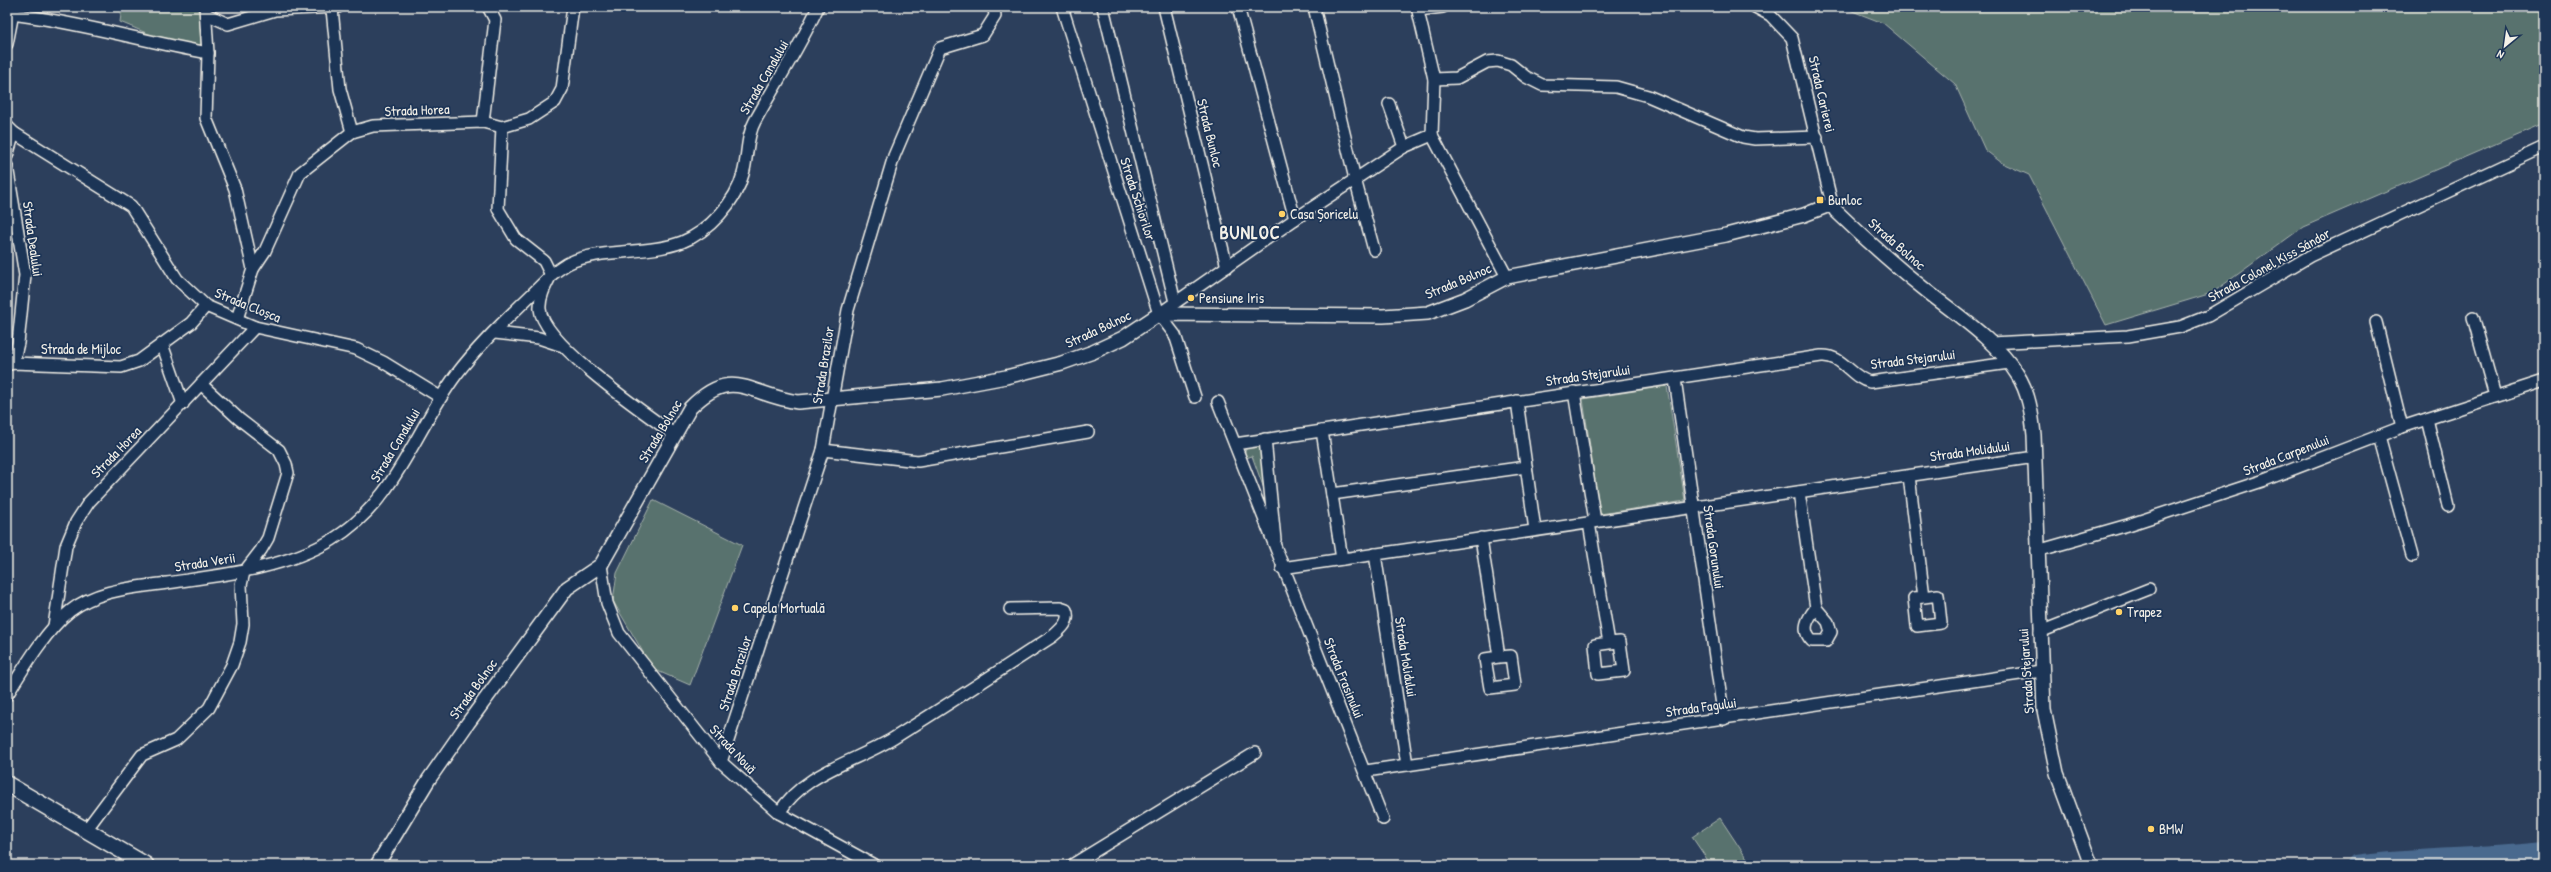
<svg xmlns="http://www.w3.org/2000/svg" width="2551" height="872" viewBox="0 0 2551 872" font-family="'Patrick Hand',sans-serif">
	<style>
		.green { fill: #59726e; stroke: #a6b2ab }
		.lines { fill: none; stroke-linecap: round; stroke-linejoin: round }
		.river { stroke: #49698e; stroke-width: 18 }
		.minor-casing { stroke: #f4f1e8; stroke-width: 14 }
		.tertiary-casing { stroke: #f4f1e8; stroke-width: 16 }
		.secondary-casing { stroke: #f4f1e8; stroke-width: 18 }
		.minor { stroke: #1d3557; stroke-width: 11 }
		.tertiary { stroke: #1d3557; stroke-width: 13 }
		.secondary { stroke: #1d3557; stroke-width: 15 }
		.poi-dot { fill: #ffd166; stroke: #1d3557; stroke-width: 1.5 }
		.labels { text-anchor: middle; stroke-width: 3.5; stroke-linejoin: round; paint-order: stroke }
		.street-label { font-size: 14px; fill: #f4f1e8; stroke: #1d3557 }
		.poi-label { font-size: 14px; fill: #f4f1e8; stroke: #1d3557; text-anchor: start }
		.district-label { font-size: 18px; font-weight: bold; letter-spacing: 1px; fill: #f4f1e8; stroke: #1d3557 }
	</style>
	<rect width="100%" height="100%" fill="#2c3f5c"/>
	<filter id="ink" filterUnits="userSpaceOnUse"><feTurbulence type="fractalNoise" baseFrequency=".025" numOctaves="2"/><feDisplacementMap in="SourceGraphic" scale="8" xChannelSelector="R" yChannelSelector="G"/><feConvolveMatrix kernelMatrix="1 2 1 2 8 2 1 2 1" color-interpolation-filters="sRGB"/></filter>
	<g filter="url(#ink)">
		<g class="green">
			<path d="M122 7H199L201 48 168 42 120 22Z"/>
			<path d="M1842 7H2544V123L2303 227 2212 293 2106 325 2029 175 2002 163 1985 150 1955 84 1883 23Z"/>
			<path d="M1667 386 1685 501 1600 514 1583 399Z"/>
			<path d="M1258 444 1262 447 1271 510 1268 513 1262 499 1267 497 1252 456 1246 458 1244 454 1247 447Z"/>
			<path d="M653 500 742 545 690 685 653 669 613 601 617 573Z"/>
			<path d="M1720 818 1751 865H1711L1692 837Z"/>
		</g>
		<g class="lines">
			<path class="river" d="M2356 865C2418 856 2481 858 2544 851"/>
			<g class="minor-casing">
				<g id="minor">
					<path d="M205 7 208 53 206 118 235 189 253 269 237 319"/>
					<path d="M1062 7 1159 314 1175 335 1195 397"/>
					<path d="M1103 7 1175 302"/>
					<path d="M1164 7 1227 267"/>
					<path d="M1238 7 1295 219"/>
					<path d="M1314 7 1355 179 1374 250"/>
					<path d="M1417 7 1434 79 1432 135"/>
					<path d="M1755 7 1770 15 1792 38 1832 204"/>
					<path d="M332 9 340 89 352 132"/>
					<path d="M1418 10 1443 7"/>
					<path d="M12 14C78 22 142 41 208 53"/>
					<path d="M206 14 228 24 275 10 338 7"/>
					<path d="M7 44 14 8"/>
					<path d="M1434 79 1457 78 1487 62 1498 61 1511 65 1526 77 1542 85 1616 87 1648 96 1743 137 1755 139 1817 137"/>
					<path d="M1389 104 1404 147"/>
					<path d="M483 122 495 20 488 7"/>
					<path d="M7 126 14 133 131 206 177 279 206 306 255 327 356 349 383 362 440 397"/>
					<path d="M502 127 498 209 516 239 544 261 551 275C546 285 539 297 540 309 543 344 646 414 675 435"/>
					<path d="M1432 135 1507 277"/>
					<path d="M7 156 14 133"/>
					<path d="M7 166 25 275 18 343 13 363"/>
					<path d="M253 269 265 251 300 173 352 132 373 126 483 122 502 127 529 119 555 102 562 89 573 7"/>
					<path d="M1159 314 1295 219 1404 147 1432 135"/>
					<path d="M2473 317 2495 396"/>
					<path d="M2376 322 2402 427"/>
					<path d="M495 333 539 338 560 345"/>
					<path d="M1991 343 2128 336 2180 327 2208 316 2310 256 2544 147"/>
					<path d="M162 344 183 404"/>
					<path d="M7 365 13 363 121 367 139 361 191 323 206 306"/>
					<path d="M1675 379 1724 719"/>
					<path d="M1574 392 1595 521"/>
					<path d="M1517 401 1535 530"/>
					<path d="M1218 402 1383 819"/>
					<path d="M2427 419 2448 506"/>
					<path d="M1322 431 1342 559"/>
					<path d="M2379 436 2412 556"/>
					<path d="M1265 439 1275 540"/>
					<path d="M1235 444 1821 356C1842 354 1851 378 1870 382L2009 363"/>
					<path d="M823 450 918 461 1088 432"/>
					<path d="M1909 476 1924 597 1914 598 1917 626 1941 623 1938 595 1924 597"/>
					<path d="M1799 492 1816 608C1807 619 1801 630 1812 641H1826L1831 632 1828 622 1816 608"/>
					<path d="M1332 494 1526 467"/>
					<path d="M1589 523 1609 643 1595 645 1598 674 1624 671 1620 642 1609 643"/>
					<path d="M1481 538 1499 657 1485 659 1490 688 1515 685 1511 656 1499 657"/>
					<path d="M2037 551 2128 525 2262 481 2402 427 2544 381"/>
					<path d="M1375 554 1407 765"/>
					<path d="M601 565 607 603 619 633 721 762 779 813 874 865"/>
					<path d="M1282 568 2035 457"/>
					<path d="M54 626 66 546 76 522 89 502 255 327"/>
					<path d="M2040 632 2149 589"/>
					<path d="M7 695C23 669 46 630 70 611 98 589 134 588 167 583 222 575 283 569 332 540 397 500 413 433 456 375 483 339 520 307 551 275 557 271 563 266 569 263 599 248 649 255 682 242 708 232 736 202 743 174 748 157 746 137 755 121 776 83 800 47 818 7"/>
					<path d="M721 762 823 450 848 310 894 156 940 48 983 35 995 16 994 7"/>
					<path d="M1366 771 2041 671"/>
					<path d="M779 813C804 772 855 762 894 738 948 705 1000 670 1053 636 1061 629 1071 621 1066 610L1060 608 1010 609"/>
					<path d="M86 830 142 755 176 740 209 708 232 665 240 642 243 624 241 585 244 572 261 550 268 538 288 473 286 464 279 450 239 419 201 384"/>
					<path d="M1072 865 1255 753"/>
				</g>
			</g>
			<g class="tertiary-casing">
				<path id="tertiary" d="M377 865 429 779 468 723 567 588 601 565 690 408C733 365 748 395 798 402L942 389 1006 377 1062 363 1093 352 1123 338 1159 314 1383 316 1428 313 1465 299 1507 277 1726 235 1804 215 1832 204 1836 211C1864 238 1893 264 1923 288 1955 314 1995 339 2017 374 2029 392 2032 415 2034 435L2044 710 2057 773 2091 865"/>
			</g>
			<g class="secondary-casing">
				<path id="secondary" d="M7 784 146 865"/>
			</g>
			<use href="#minor" class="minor"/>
			<use href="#tertiary" class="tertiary"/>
			<use href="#secondary" class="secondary"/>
		</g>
	</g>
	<g class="poi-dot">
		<rect x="1816" y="196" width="8" height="8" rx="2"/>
		<circle cx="1282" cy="214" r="4"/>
		<circle cx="1191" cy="298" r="4"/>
		<circle cx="735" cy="608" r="4"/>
		<circle cx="2119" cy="612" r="4"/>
		<circle cx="2151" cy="829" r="4"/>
	</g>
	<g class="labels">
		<g class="street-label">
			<text transform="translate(764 77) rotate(-60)" y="5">Strada Canalului</text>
			<text transform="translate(1822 94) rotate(77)" y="5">Strada Carierei</text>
			<text transform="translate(417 110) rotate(-2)" y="5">Strada Horea</text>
			<text transform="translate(1210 133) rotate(76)" y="5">Strada Bunloc</text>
			<text transform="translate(1138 199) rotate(72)" y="5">Strada Schiorilor</text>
			<text transform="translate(33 239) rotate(82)" y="5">Strada Dealului</text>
			<text transform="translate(1897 244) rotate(41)" y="5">Strada Bolnoc</text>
			<text transform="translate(2269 265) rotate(-29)" y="5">Strada Colonel Kiss Sándor</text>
			<text transform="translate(1458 281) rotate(-23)" y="5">Strada Bolnoc</text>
			<text transform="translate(248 305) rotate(22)" y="5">Strada Cloșca</text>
			<text transform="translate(1098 329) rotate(-25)" y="5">Strada Bolnoc</text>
			<text x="81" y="354">Strada de Mijloc</text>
			<text transform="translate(1913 359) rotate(-7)" y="5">Strada Stejarului</text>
			<text transform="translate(823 365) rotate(-81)" y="5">Strada Brazilor</text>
			<text transform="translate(1588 375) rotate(-8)" y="5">Strada Stejarului</text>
			<text transform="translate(660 431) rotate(-59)" y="5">Strada Bolnoc</text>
			<text transform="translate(395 445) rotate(-59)" y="5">Strada Canalului</text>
			<text transform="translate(1970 451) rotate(-8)" y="5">Strada Molidului</text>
			<text transform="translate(116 452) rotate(-46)" y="5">Strada Horea</text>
			<text transform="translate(2286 455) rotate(-21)" y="5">Strada Carpenului</text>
			<text transform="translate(1714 547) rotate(82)" y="5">Strada Gorunului</text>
			<text transform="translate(205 562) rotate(-9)" y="5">Strada Verii</text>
			<text transform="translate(1406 657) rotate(81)" y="5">Strada Molidului</text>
			<text transform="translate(2026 671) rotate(-94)" y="5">Strada Stejarului</text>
			<text transform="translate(735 673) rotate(-72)" y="5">Strada Brazilor</text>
			<text transform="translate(1344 678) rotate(68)" y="5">Strada Frasinului</text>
			<text transform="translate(473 689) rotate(-54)" y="5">Strada Bolnoc</text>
			<text transform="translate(1701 707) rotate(-8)" y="5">Strada Fagului</text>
			<text transform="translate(733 749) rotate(47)" y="5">Strada Nouă</text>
		</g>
		<g class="poi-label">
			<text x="1828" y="205">Bunloc</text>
			<text x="1290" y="219">Casa Șoricelu</text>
			<text x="1199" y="303">Pensiune Iris</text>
			<text x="743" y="613">Capela Mortuală</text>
			<text x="2127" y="617">Trapez</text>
			<text x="2159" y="834">BMW</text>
		</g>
		<g class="district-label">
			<text x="1250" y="239">BUNLOC</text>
		</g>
	</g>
	<rect width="2551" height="872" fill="none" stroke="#1d3557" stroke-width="24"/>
	<rect x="12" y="12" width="2527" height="848" fill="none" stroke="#f4f1e8" stroke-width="1.5" filter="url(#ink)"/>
	<g transform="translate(2505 46) rotate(209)" stroke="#1d3557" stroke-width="3" paint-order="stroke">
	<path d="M0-3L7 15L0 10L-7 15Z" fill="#f4f1e8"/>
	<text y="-6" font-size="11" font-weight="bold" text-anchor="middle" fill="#f4f1e8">N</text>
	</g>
</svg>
